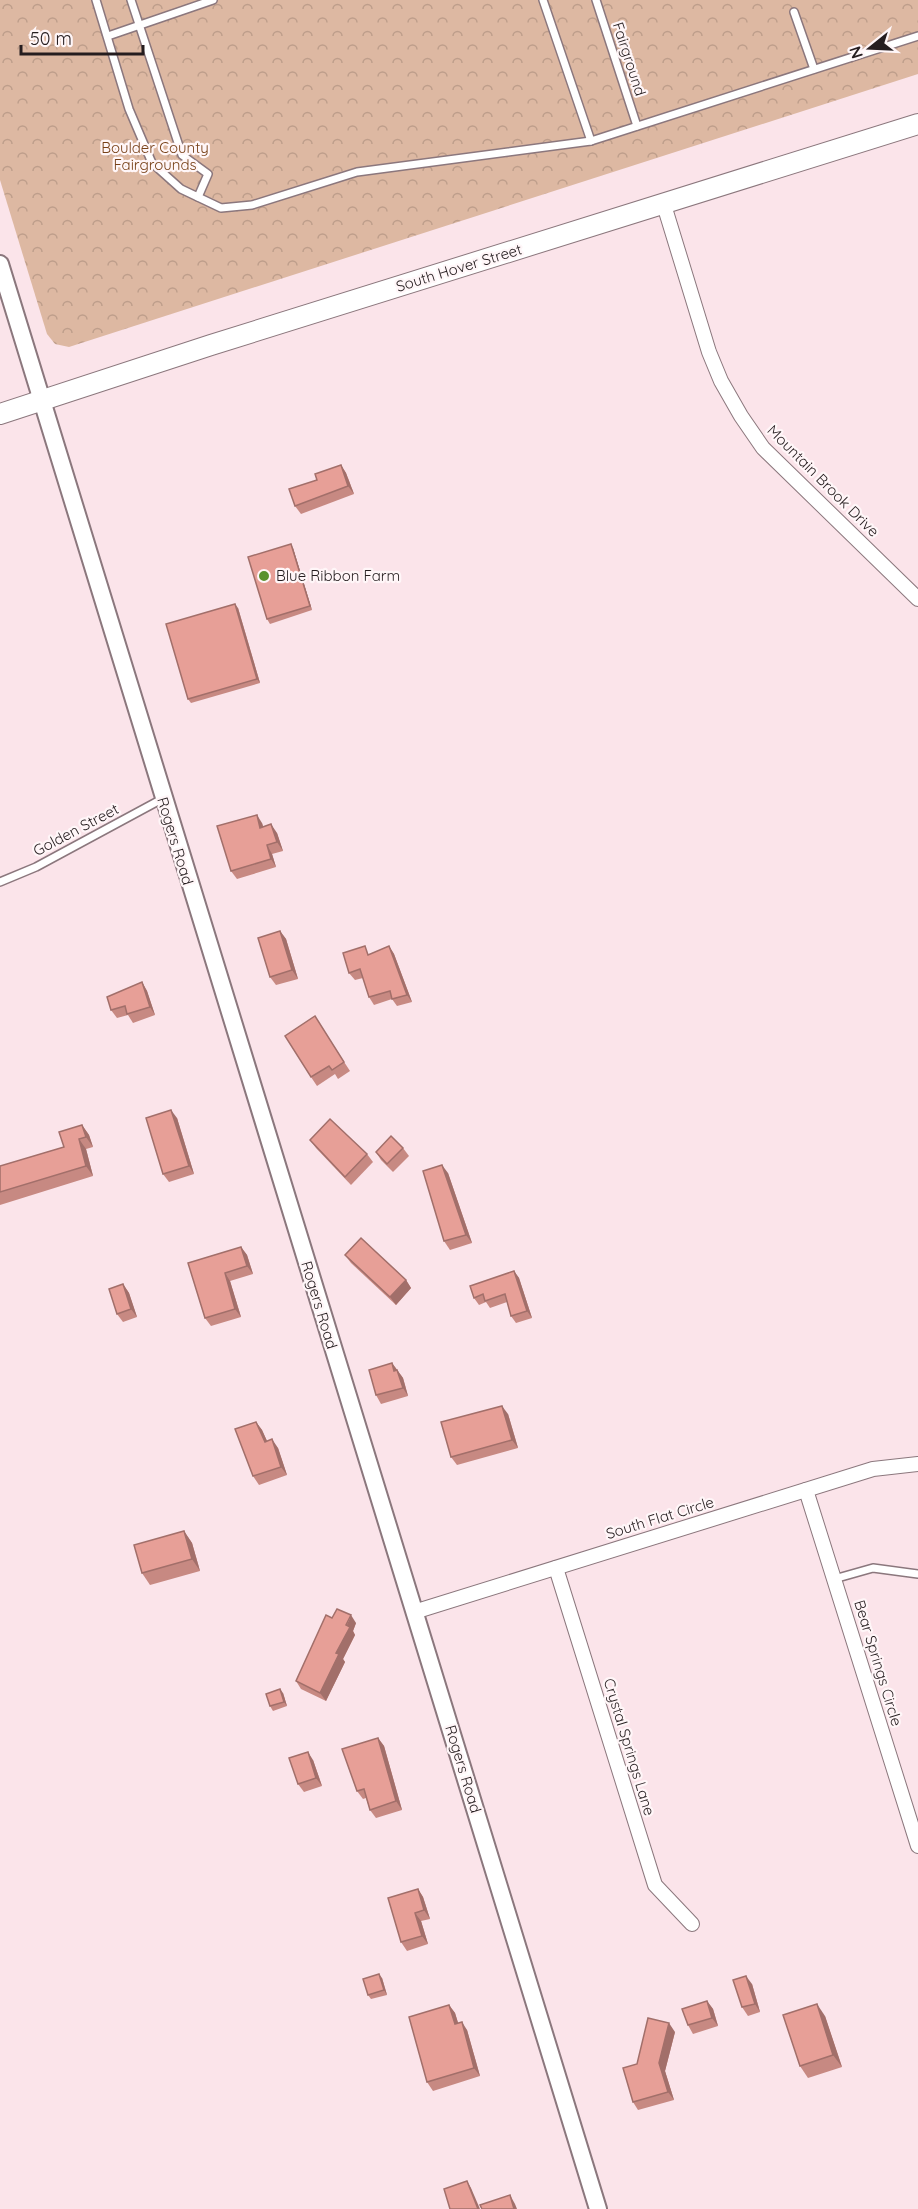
<svg xmlns="http://www.w3.org/2000/svg" width="918" height="2209" viewBox="0 0 918 2209" font-family="Quicksand,sans-serif">
	<style>
		.park { fill: url(#park-crowns) }
		.lines { fill: none; stroke-linecap: round; stroke-linejoin: round }
		.service-casing { stroke: #8b777d; stroke-width: 10 }
		.minor-casing { stroke: #8b777d; stroke-width: 16 }
		.tertiary-casing { stroke: #8b777d; stroke-width: 20 }
		.secondary-casing { stroke: #8b777d; stroke-width: 22 }
		.service { stroke: #fff; stroke-width: 7 }
		.minor { stroke: #fff; stroke-width: 14 }
		.tertiary { stroke: #fff; stroke-width: 16 }
		.secondary { stroke: #fff; stroke-width: 20 }
		.wall { fill: #c78982 }
		.shaded-wall { fill: #a26f6a }
		.building { fill: #e79f97; stroke: #a26f6a; stroke-width: 1.5 }
		.poi-dot { fill: #59912e; stroke: #fff6f8; stroke-width: 2 }
		.labels { text-anchor: middle; stroke-width: 4.5; stroke-linejoin: round; paint-order: stroke }
		.street-label { font-size: 15px; fill: #251d1f; stroke: #fff6f8 }
		.park-label { font-size: 15px; fill: #784118; stroke: #fff6f8 }
		.poi-label { font-size: 15px; fill: #251d1f; stroke: #fff6f8; text-anchor: start }
	</style>
	<defs>
		<pattern id="park-crowns" width="20" height="18" patternUnits="userSpaceOnUse" patternTransform="scale(1.5)"><rect width="20" height="18" fill="#ddb8a2"/><path d="M2 6a3 3 0 1 1 6 0M12 15a3 3 0 1 1 6 0" fill="none" stroke="#be9e8b"/></pattern>
	</defs>
	<rect width="100%" height="100%" fill="#fbe4ea"/>
	<path class="park" d="M0 0H918V74L69 347 55 344 47 334 0 180Z"/>
	<g class="lines">
		<g class="service-casing">
			<g id="service">
				<path d="M96 0 129 109 152 163 181 189 221 208 252 205 357 172 591 141 918 36"/>
				<path d="M131 0 182 155 208 174 198 197"/>
				<path d="M543 0 591 141"/>
				<path d="M596 0 637 126"/>
				<path d="M794 12 814 69"/>
				<path d="M108 36 213 0"/>
				<path d="M0 882 36 867 162 799"/>
				<path d="M834 1579 873 1568 918 1574"/>
			</g>
		</g>
		<g class="minor-casing">
			<g id="minor">
				<path d="M664 205 709 352 721 381 741 416 763 448 918 599"/>
				<path d="M806 1490 918 1846"/>
				<path d="M556 1568 655 1885 692 1924"/>
				<path d="M414 1612 873 1469 918 1464"/>
			</g>
		</g>
		<g class="tertiary-casing">
			<path id="tertiary" d="M0 264 598 2209"/>
		</g>
		<g class="secondary-casing">
			<path id="secondary" d="M0 414 211 345 918 124"/>
		</g>
		<use href="#service" class="service"/>
		<use href="#minor" class="minor"/>
		<use href="#tertiary" class="tertiary"/>
		<use href="#secondary" class="secondary"/>
	</g>
	<g class="wall">
		<path d="M341 465 346 473 354 494 301 514 295 506Z"/>
		<path d="M293 548 312 610 270 624 267 619Z"/>
		<path d="M238 608 260 683 191 703 188 699Z"/>
		<path d="M262 823 263 827 277 833 283 851 272 854 276 867 237 879 231 871Z"/>
		<path d="M280 931 286 939 298 979 276 985 270 977Z"/>
		<path d="M389 946 394 954 412 1002 397 1006 392 999 374 1005 369 997 363 978 355 980 349 973 371 954Z"/>
		<path d="M142 982 147 991 155 1015 133 1023 128 1015 117 1018 111 1010Z"/>
		<path d="M320 1025 350 1071 338 1079 335 1074 317 1086 311 1077Z"/>
		<path d="M177 1118 194 1174 169 1182 163 1174Z"/>
		<path d="M82 1125 89 1135 93 1147 86 1149 93 1176 0 1205V1166L64 1147Z"/>
		<path d="M310 1140 367 1154 373 1162 351 1185 316 1148Z"/>
		<path d="M403 1148 409 1156 393 1172 381 1160 376 1152Z"/>
		<path d="M448 1173 472 1243 450 1250 444 1241Z"/>
		<path d="M241 1247 247 1255 253 1274 230 1281 241 1317 211 1326 205 1318 188 1263Z"/>
		<path d="M345 1255 406 1280 411 1288 396 1305 351 1263Z"/>
		<path d="M514 1271 519 1278 532 1318 516 1323 511 1316 507 1302 490 1308 486 1302 479 1305 474 1298Z"/>
		<path d="M123 1284 129 1293 137 1317 123 1322 117 1314Z"/>
		<path d="M392 1363 403 1378 408 1396 381 1404 376 1395Z"/>
		<path d="M508 1414 518 1448 457 1465 451 1457Z"/>
		<path d="M256 1422 262 1430 267 1441 278 1448 287 1475 259 1485 253 1476Z"/>
		<path d="M184 1531 192 1543 200 1571 150 1585 142 1573Z"/>
		<path d="M332 1618 356 1623 353 1631 355 1635 343 1659 345 1662 326 1701 301 1689 296 1681Z"/>
		<path d="M283 1693 287 1706 273 1711 270 1706Z"/>
		<path d="M378 1738 384 1746 402 1810 376 1818 370 1810 366 1798 363 1799 357 1791Z"/>
		<path d="M313 1760 322 1786 304 1792 298 1784Z"/>
		<path d="M418 1889 423 1897 430 1919 421 1921 428 1944 407 1951 401 1942Z"/>
		<path d="M382 1978 387 1995 371 1999 368 1995Z"/>
		<path d="M752 1984 760 2012 748 2016 742 2007Z"/>
		<path d="M707 2001 713 2009 718 2026 693 2034 688 2025Z"/>
		<path d="M449 2005 455 2013 458 2023 467 2030 480 2076 433 2091 427 2082Z"/>
		<path d="M825 2016 842 2067 808 2078 800 2066Z"/>
		<path d="M675 2032 665 2071 674 2100 638 2110 633 2102 637 2064Z"/>
	</g>
	<g class="shaded-wall">
		<path d="M341 465 346 473 354 494 348 486Z"/>
		<path d="M291 544 293 548 312 610 310 606Z"/>
		<path d="M235 604 238 608 260 683 257 679Z"/>
		<path d="M257 815 262 823 266 836 260 828Z"/>
		<path d="M271 824 277 833 283 851 277 842Z"/>
		<path d="M267 845 272 854 276 867 271 859Z"/>
		<path d="M280 931 286 939 298 979 292 970Z"/>
		<path d="M389 946 394 954 412 1002 407 995Z"/>
		<path d="M142 982 147 991 155 1015 150 1007Z"/>
		<path d="M171 1110 177 1118 194 1174 189 1166Z"/>
		<path d="M82 1125 89 1135 93 1147 86 1137Z"/>
		<path d="M79 1139 86 1149 93 1176 86 1166Z"/>
		<path d="M442 1165 448 1173 472 1243 466 1235Z"/>
		<path d="M241 1247 247 1255 253 1274 247 1266Z"/>
		<path d="M514 1271 519 1278 532 1318 527 1311Z"/>
		<path d="M225 1273 230 1281 241 1317 235 1309Z"/>
		<path d="M406 1280 411 1288 396 1305 390 1297Z"/>
		<path d="M123 1284 129 1293 137 1317 131 1309Z"/>
		<path d="M392 1363 403 1378 408 1396 403 1388 394 1371Z"/>
		<path d="M502 1406 508 1414 518 1448 512 1440Z"/>
		<path d="M256 1422 262 1430 271 1450 265 1442Z"/>
		<path d="M272 1439 278 1448 287 1475 281 1467Z"/>
		<path d="M184 1531 192 1543 200 1571 192 1559Z"/>
		<path d="M351 1615 356 1623 353 1631 355 1635 343 1659 345 1662 326 1701 320 1693Z"/>
		<path d="M280 1689 283 1693 287 1706 284 1702Z"/>
		<path d="M378 1738 384 1746 402 1810 396 1801Z"/>
		<path d="M308 1752 313 1760 322 1786 316 1778Z"/>
		<path d="M418 1889 423 1897 430 1919 424 1910Z"/>
		<path d="M415 1913 421 1921 428 1944 422 1936Z"/>
		<path d="M379 1974 382 1978 387 1995 384 1990Z"/>
		<path d="M746 1976 752 1984 760 2012 755 2004Z"/>
		<path d="M707 2001 713 2009 718 2026 712 2018Z"/>
		<path d="M817 2004 825 2016 842 2067 833 2055Z"/>
		<path d="M449 2005 455 2013 461 2032 455 2024Z"/>
		<path d="M462 2022 467 2030 480 2076 474 2068Z"/>
		<path d="M669 2023 675 2032 665 2071 674 2100 668 2092 659 2063Z"/>
		<path d="M467 2181 471 2188 480 2209H478Z"/>
		<path d="M510 2195 515 2204 517 2209H514Z"/>
	</g>
	<g class="building">
		<path d="M341 465 348 486 295 506 289 489 317 480 315 474Z"/>
		<path d="M291 544 310 606 267 619 248 557Z"/>
		<path d="M235 604 257 679 188 699 166 624Z"/>
		<path d="M257 815 260 828 271 824 277 842 267 845 271 859 231 871 217 826Z"/>
		<path d="M280 931 292 970 270 977 258 938Z"/>
		<path d="M365 946 368 955 389 946 407 995 392 999 390 991 369 997 360 969 349 973 343 953Z"/>
		<path d="M142 982 150 1007 127 1014 125 1006 111 1010 107 997Z"/>
		<path d="M315 1016 344 1062 332 1070 329 1066 311 1077 285 1036Z"/>
		<path d="M171 1110 189 1166 163 1174 146 1118Z"/>
		<path d="M330 1119 367 1154 345 1177 310 1140Z"/>
		<path d="M82 1125 86 1137 79 1139 86 1166 0 1192V1166L64 1147 59 1132Z"/>
		<path d="M391 1136 403 1148 387 1164 376 1152Z"/>
		<path d="M442 1165 466 1235 444 1241 423 1171Z"/>
		<path d="M361 1238 406 1280 390 1297 345 1255Z"/>
		<path d="M241 1247 247 1266 225 1273 235 1309 205 1318 188 1263Z"/>
		<path d="M514 1271 527 1311 511 1316 505 1294 485 1301 483 1294 474 1298 470 1286Z"/>
		<path d="M123 1284 131 1309 117 1314 109 1289Z"/>
		<path d="M392 1363 394 1371 397 1370 403 1388 376 1395 369 1370Z"/>
		<path d="M502 1406 512 1440 451 1457 441 1422Z"/>
		<path d="M256 1422 265 1442 272 1439 281 1467 253 1476 235 1429Z"/>
		<path d="M184 1531 192 1559 142 1573 134 1545Z"/>
		<path d="M337 1609 351 1615 346 1625 350 1627 336 1653 339 1654 320 1693 296 1681 326 1615 332 1618Z"/>
		<path d="M280 1689 284 1702 270 1706 266 1694Z"/>
		<path d="M378 1738 396 1801 370 1810 364 1789 357 1791 342 1749Z"/>
		<path d="M308 1752 316 1778 298 1784 289 1758Z"/>
		<path d="M418 1889 424 1910 415 1913 422 1936 401 1942 388 1898Z"/>
		<path d="M379 1974 384 1990 368 1995 363 1979Z"/>
		<path d="M746 1976 755 2004 742 2007 733 1980Z"/>
		<path d="M707 2001 712 2018 688 2025 682 2009Z"/>
		<path d="M817 2004 833 2055 800 2066 783 2015Z"/>
		<path d="M449 2005 455 2024 462 2022 474 2068 427 2082 409 2017Z"/>
		<path d="M648 2018 669 2023 659 2063 668 2092 633 2102 623 2068 637 2064Z"/>
		<path d="M467 2181 478 2209H450L444 2189Z"/>
		<path d="M510 2195 514 2209H482L480 2205Z"/>
	</g>
	<circle class="poi-dot" cx="264" cy="576" r="6"/>
	<g class="labels">
		<g class="street-label">
			<text transform="translate(629 59) rotate(72)" y="5">Fairground</text>
			<text transform="translate(459 268) rotate(-17)" y="5">South Hover Street</text>
			<text transform="translate(823 481) rotate(45)" y="5">Mountain Brook Drive</text>
			<text transform="translate(76 830) rotate(-28)" y="5">Golden Street</text>
			<text transform="translate(175 841) rotate(73)" y="5">Rogers Road</text>
			<text transform="translate(319 1305) rotate(73)" y="5">Rogers Road</text>
			<text transform="translate(660 1518) rotate(-17)" y="5">South Flat Circle</text>
			<text transform="translate(878 1663) rotate(73)" y="5">Bear Springs Circle</text>
			<text transform="translate(629 1747) rotate(73)" y="5">Crystal Springs Lane</text>
			<text transform="translate(463 1769) rotate(73)" y="5">Rogers Road</text>
		</g>
		<g class="park-label">
			<text x="155" y="153">Boulder County<tspan x="155" dy="17">Fairgrounds</tspan></text>
		</g>
		<g class="poi-label">
			<text x="276" y="581">Blue Ribbon Farm</text>
		</g>
	</g>
	<g transform="translate(870 48) rotate(252)" stroke="#fff6f8" stroke-width="4.5" paint-order="stroke">
	<path d="M0-4.5L10 22L0 15L-10 22Z" fill="#251d1f"/>
	<text y="-9" font-size="16" font-weight="bold" text-anchor="middle" fill="#251d1f">N</text>
	</g>
	<path d="M21 45v9h122v-9" fill="none" stroke="#251d1f" stroke-width="3"/>
	<text x="30" y="45" font-size="18" fill="#251d1f" stroke="#fff6f8" stroke-width="4.5" paint-order="stroke">50 m</text>
</svg>
